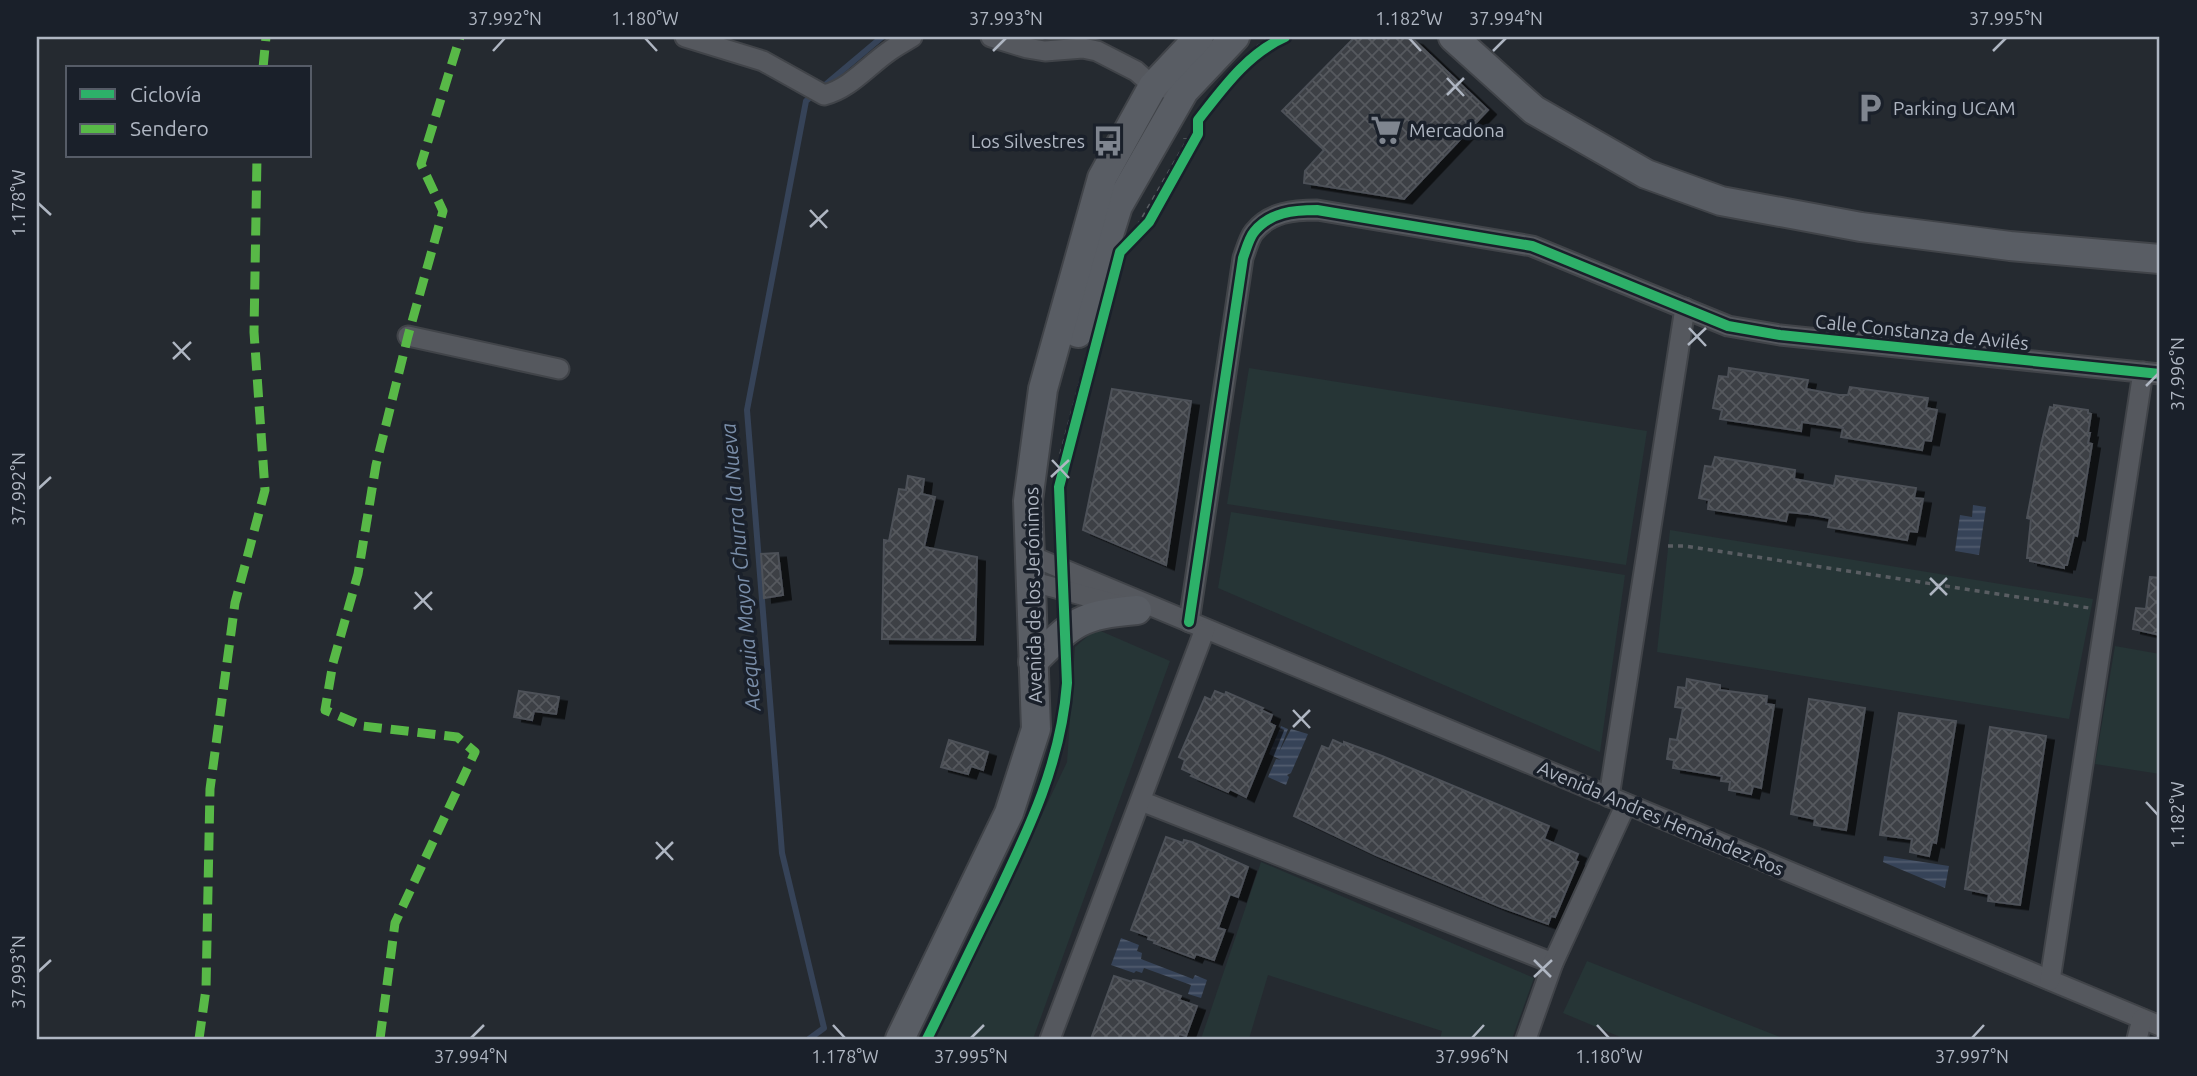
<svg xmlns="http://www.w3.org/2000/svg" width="2197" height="1076" viewBox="0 0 2197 1076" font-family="Ubuntu,sans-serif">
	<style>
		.green { fill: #263536 }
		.water { fill: url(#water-rules) }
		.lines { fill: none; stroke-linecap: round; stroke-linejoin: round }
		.stream { stroke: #364358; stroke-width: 6 }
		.building { fill: url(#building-cross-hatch); stroke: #4d5158; stroke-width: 2; filter: url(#shadow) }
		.street-casing { stroke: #414449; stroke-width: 23 }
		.secondary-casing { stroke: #414449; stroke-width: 32 }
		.path { stroke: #595d62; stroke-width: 3.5; stroke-dasharray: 5 5; stroke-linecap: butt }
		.street { stroke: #55585e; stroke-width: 19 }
		.secondary { stroke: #595d64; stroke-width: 28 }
		.quiet { stroke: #58b947; stroke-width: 9; stroke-dasharray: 18 9; stroke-linecap: butt }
		.cycleway-casing { stroke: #1a202a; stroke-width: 15 }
		.cycleway { stroke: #2db169; stroke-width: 10 }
		.ticks { fill: none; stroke: #afb6c2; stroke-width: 2.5 }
		.labels { text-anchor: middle; stroke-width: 7; stroke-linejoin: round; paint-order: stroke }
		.poi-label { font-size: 19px; fill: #afb6c2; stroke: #1a202a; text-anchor: start }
		.street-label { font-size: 19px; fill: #afb6c2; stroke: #1a202a }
		.water-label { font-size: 21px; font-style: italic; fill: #798da8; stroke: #1a202a }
		.neatline { fill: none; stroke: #afb6c2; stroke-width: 2.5 }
		.ticks-label { font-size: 18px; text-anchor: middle; fill: #afb6c2 }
	</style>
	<defs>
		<pattern id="water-rules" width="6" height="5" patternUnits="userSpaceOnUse" patternTransform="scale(1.75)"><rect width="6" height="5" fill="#364358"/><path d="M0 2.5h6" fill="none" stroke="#515c6e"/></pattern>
		<pattern id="building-cross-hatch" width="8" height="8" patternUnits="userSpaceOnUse" patternTransform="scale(1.75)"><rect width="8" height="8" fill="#3c4045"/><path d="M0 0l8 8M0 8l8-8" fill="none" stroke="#56595e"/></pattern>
		<filter id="shadow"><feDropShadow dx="8" dy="4.5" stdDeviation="0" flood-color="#0009"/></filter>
	</defs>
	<rect width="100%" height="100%" fill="#252a30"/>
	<g class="green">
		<path d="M1249 368 1647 431 1626 565 1227 504Z"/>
		<path d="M1231 512 1625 575 1600 752 1218 588Z"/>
		<path d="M1670 530 2093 599 2069 719 1657 652Z"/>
		<path d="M1096 629 1170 661 1033 1039H935L1067 762 1075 647Z"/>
		<path d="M2115 646 2160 654V774L2095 764Z"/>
		<path d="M1261 862 1534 978 1512 1039H1440L1442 1031 1268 975 1249 1039H1201Z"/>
		<path d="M1587 961 1785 1039H1625L1563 1013Z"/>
	</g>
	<g class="water">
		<path d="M1973 505 1986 507 1979 555 1955 551 1960 515 1972 517Z"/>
		<path d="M1281 726 1288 729 1279 752 1291 729 1308 734 1291 773 1287 775 1289 777 1286 785 1268 777 1276 759 1281 760 1269 754Z"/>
		<path d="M1884 856 1949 866 1945 888 1883 862Z"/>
		<path d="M1121 938 1139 945 1137 951 1142 953 1141 959 1193 979 1195 975 1207 980 1201 998 1188 994 1191 985 1144 968 1142 973 1136 971 1134 973 1111 965Z"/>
	</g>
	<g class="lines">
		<path class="stream" d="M809 1039 824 1028 782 853 747 410 806 101 882 37"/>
	</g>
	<g class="building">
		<path d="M1355 37H1403L1415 41 1488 110 1404 199 1304 183 1305 171 1324 150 1282 111Z"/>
		<path d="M1729 368 1808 380 1806 389 1839 395H1848L1850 387 1928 398 1926 408 1937 410 1931 441 1924 440 1922 450 1841 437 1843 428 1802 422 1801 431 1720 419 1722 410 1713 408 1719 376 1728 377Z"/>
		<path d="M1112 389 1191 401 1166 565 1083 530Z"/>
		<path d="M2054 405 2088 410V413L2091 414 2088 433H2090L2088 443 2092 444 2077 536 2074 535 2067 565H2064V568L2030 561V558H2027L2031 519 2027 518 2041 445 2050 407 2054 408Z"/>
		<path d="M1715 457 1795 470 1794 479 1834 486 1836 476 1916 488 1914 498 1923 499 1917 532 1909 531 1907 540 1828 527 1830 518 1808 514 1788 512 1786 521 1708 509 1709 500 1699 498 1705 466 1712 467Z"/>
		<path d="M908 476 924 479 922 494 935 497 924 547 977 557 975 640 882 639 884 540 889 541 899 489 906 490Z"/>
		<path d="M778 553 783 595 764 598 761 554Z"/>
		<path d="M2150 577 2160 578V635L2133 629 2136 608 2146 609Z"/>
		<path d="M1687 679 1720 685V690L1767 696 1766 704 1774 705 1761 788 1753 786 1751 794 1729 790 1730 782 1721 781 1722 776 1673 768 1674 760 1667 759 1670 739 1677 740 1683 708 1675 707 1678 687 1686 688Z"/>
		<path d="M519 691 559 697 556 714 534 711 532 720 514 717Z"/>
		<path d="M1215 691 1225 695 1226 692 1263 708 1261 710 1272 715 1269 723 1275 726 1246 797 1230 789 1228 792 1191 776 1193 774 1182 769 1185 760 1179 757 1205 697 1211 700Z"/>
		<path d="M1809 699 1865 708 1846 830 1814 825 1815 819 1791 814Z"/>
		<path d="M1899 713 1956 721 1936 843 1932 842 1929 856 1910 852 1912 839 1880 835Z"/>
		<path d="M1990 727 2046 736 2020 905 1988 901 1989 894 1965 889Z"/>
		<path d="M949 740 988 752 983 770 971 766 968 774 941 767Z"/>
		<path d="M1333 740 1344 745V742L1382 756 1549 826 1544 839 1578 854 1575 861 1578 862 1555 917 1551 916 1548 924 1501 907 1376 855 1294 816 1322 746 1329 749Z"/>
		<path d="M1166 837 1183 843 1184 840 1192 842 1248 867 1238 897 1230 894 1218 928 1225 930 1214 960 1196 954 1194 958 1154 943 1155 941 1148 939 1149 936 1131 930Z"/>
		<path d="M1114 976 1132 982 1133 980 1141 981 1181 996 1179 1000 1197 1006 1186 1036 1179 1034 1177 1039H1091Z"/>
	</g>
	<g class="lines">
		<g class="street-casing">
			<g id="street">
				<path d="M685 37 763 61 824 95C849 89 868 66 888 52 896 46 904 42 912 37"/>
				<path d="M991 37 1027 48 1045 51 1083 48 1097 51 1136 71 1153 86 1166 88"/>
				<path d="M408 336 559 369"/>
				<path d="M1029 555 2160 1026"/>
				<path d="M1030 581 1126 607"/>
				<path d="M1189 622 1243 258C1246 250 1249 238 1254 232 1270 212 1294 210 1317 210L1532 246 1728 326 1780 335 2160 374"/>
				<path d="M1609 797 1685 308"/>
				<path d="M1141 801 1553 963"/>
				<path d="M2050 980 2143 372"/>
				<path d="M1050 1039 1205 629"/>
				<path d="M1526 1039 1553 963 1626 804"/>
				<path d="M2137 1039 2142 1019"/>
			</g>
		</g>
		<g class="secondary-casing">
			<g id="secondary">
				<path d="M1453 37 1534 110 1646 174 1721 201 1861 227 2010 246 2160 259"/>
				<path d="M1078 333 1118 206 1184 91 1235 37"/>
				<path d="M1033 662C1073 622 1079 615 1137 610"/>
				<path d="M900 1039 1009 813 1036 729 1028 501 1043 389 1102 178 1153 86 1199 37"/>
			</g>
		</g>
		<g class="path">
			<path d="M1257 47 1272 37"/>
			<path d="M1138 226 1185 145V138"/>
			<path d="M1061 454 1088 354"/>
			<path d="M1668 546H1685L2089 608"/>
		</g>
		<use href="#street" class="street"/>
		<use href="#secondary" class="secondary"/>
		<g class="quiet">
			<path d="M263 68 266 37"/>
			<path d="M199 1039 206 989 210 789 235 603 265 490 254 332 257 156"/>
			<path d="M380 1039 395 923 475 752 457 737 363 726 325 710 333 663 358 574 376 465 408 336 443 211 421 164 460 37"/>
		</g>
		<g class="cycleway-casing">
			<g id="cycleway">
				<path d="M1189 622 1243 258C1246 250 1249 238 1254 232 1270 212 1294 210 1317 210L1532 246 1728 326 1780 335 2160 374"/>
				<path d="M927 1039C950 993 972 946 995 900 1029 829 1061 763 1067 683L1059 487 1120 252 1149 222 1198 134V120C1223 88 1247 54 1285 37"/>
			</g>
		</g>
		<use href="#cycleway" class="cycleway"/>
	</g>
	<path class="ticks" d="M645 38 657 51M1409 38 1421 51M493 51 505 38M993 51 1006 38M1493 51 1506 38M1993 51 2006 38M1447 78 1464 96M1447 95 1464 78M38 203 51 215M810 210 827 228M810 227 828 210M1689 328 1706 346M173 342 190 360M1688 345 1706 328M173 359 191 342M2146 386 2158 374M1052 460 1069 478M1051 477 1069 460M38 489 51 477M1930 578 1947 595M415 592 432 610M1930 595 1947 578M414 609 432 592M1293 710 1310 728M1293 727 1310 710M2146 802 2158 815M656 842 673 860M656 859 673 842M1534 960 1551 977M38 972 51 960M1534 977 1552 960M833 1025 845 1038M1597 1025 1609 1038M471 1038 484 1025M971 1038 984 1025M1472 1038 1484 1025M1972 1038 1984 1025"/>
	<defs>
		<g id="parking-bare" transform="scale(2.415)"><path d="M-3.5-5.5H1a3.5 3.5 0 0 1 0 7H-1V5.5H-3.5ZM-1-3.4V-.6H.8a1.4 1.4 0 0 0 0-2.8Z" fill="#7f858f" stroke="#1a202a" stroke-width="2.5" paint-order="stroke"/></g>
		<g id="supermarket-bare" transform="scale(2.415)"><path d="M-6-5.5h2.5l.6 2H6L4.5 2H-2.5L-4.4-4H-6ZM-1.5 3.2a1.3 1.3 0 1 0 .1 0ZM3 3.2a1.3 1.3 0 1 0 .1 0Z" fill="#7f858f" stroke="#1a202a" stroke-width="2.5" paint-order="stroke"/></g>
		<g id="bus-bare" transform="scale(2.415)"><path d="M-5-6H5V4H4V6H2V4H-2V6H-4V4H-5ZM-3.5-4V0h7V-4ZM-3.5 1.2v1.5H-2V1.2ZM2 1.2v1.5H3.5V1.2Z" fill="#7f858f" stroke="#1a202a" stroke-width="2.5" paint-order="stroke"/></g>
	</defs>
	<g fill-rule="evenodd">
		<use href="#parking-bare" x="1870" y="108"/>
		<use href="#supermarket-bare" x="1386" y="130"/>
		<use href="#bus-bare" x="1108" y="141"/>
	</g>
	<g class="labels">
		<g class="poi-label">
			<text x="1893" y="115">Parking UCAM</text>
			<text x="1409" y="137">Mercadona</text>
			<text x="1085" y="148" text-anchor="end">Los Silvestres</text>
		</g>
		<g class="street-label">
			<text transform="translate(1922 332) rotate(6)" y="7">Calle Constanza de Avilés</text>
			<text transform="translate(1033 595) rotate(-91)" y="7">Avenida de los Jerónimos</text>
			<text transform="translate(1661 818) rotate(23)" y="7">Avenida Andres Hernández Ros</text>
		</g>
		<g class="water-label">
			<text transform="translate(741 567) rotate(-95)" y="7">Acequia Mayor Churra la Nueva</text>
		</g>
	</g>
	<rect width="2197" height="1076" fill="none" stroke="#1a202a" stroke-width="77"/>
	<rect x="66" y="66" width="245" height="91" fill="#1a202a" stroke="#565c67" stroke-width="2"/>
	<rect x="80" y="89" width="35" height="10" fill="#2db169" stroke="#565c67" stroke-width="2"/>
	<text x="130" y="102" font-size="21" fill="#afb6c2">Ciclovía</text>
	<rect x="80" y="124" width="35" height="10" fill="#58b947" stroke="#565c67" stroke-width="2"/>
	<text x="130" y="136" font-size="21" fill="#afb6c2">Sendero</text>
	<rect x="38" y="38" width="2120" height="1000" class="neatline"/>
	<g class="ticks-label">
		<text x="505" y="25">37.992°N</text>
		<text x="645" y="25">1.180°W</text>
		<text x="1006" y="25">37.993°N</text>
		<text x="1409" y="25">1.182°W</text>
		<text x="1506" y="25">37.994°N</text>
		<text x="2006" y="25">37.995°N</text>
		<text transform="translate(19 203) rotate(-90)" y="6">1.178°W</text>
		<text transform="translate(2178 374) rotate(-90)" y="6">37.996°N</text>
		<text transform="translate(19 489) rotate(-90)" y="6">37.992°N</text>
		<text transform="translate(2178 815) rotate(-90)" y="6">1.182°W</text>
		<text transform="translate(19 972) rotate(-90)" y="6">37.993°N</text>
		<text x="471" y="1063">37.994°N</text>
		<text x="845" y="1063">1.178°W</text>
		<text x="971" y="1063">37.995°N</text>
		<text x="1472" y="1063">37.996°N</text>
		<text x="1609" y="1063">1.180°W</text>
		<text x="1972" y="1063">37.997°N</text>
	</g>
</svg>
